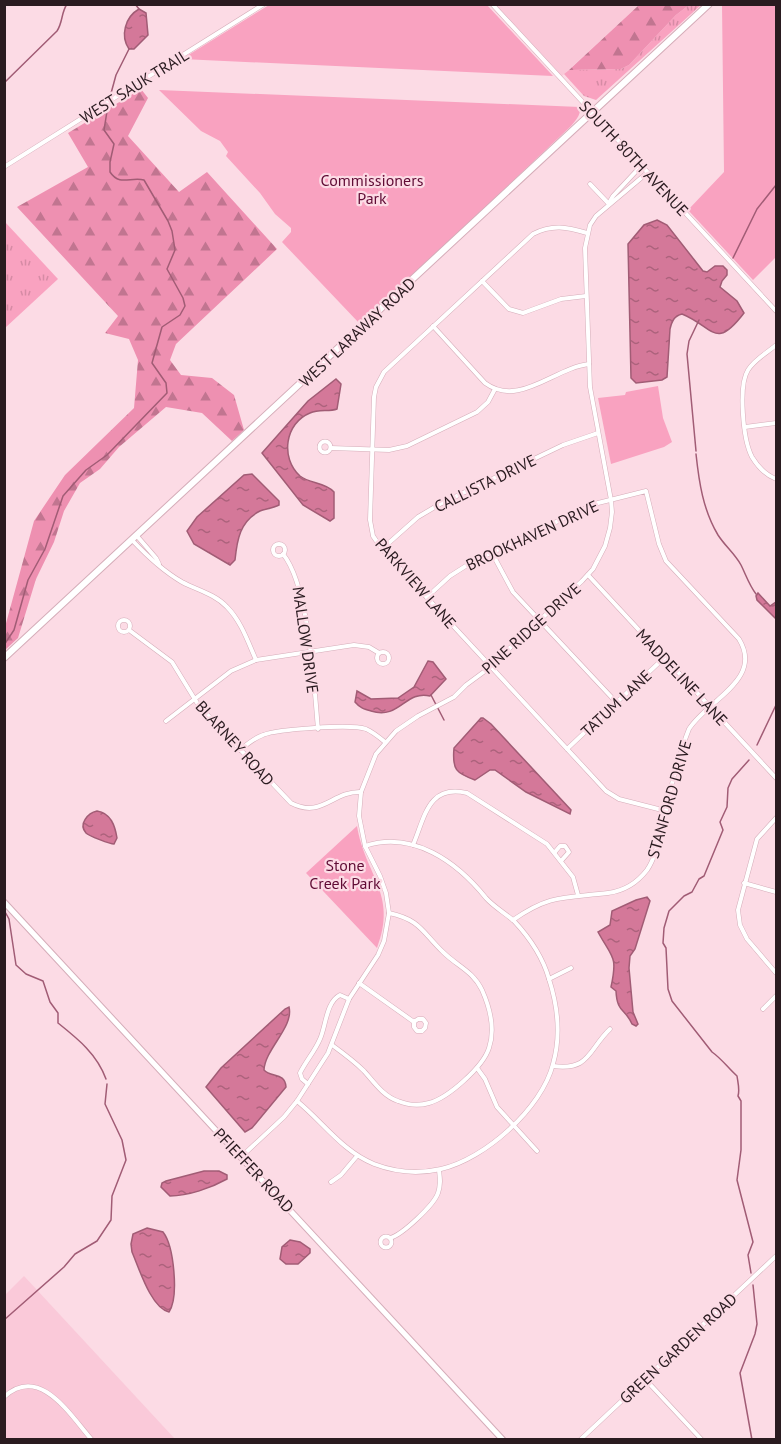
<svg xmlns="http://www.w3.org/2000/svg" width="781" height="1444" viewBox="0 0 781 1444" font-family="'PT Sans',sans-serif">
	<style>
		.built { fill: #fac9d9 }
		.grass { fill: url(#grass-tufts) }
		.forest { fill: url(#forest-firs) }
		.park { fill: #f9a2c0 }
		.water { fill: url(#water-ripples); stroke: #a15c75; stroke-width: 1.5 }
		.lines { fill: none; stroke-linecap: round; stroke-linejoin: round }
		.stream { stroke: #a15c75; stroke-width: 1.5 }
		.minor-casing { stroke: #d5adb9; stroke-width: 5 }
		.tertiary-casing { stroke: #d5adb9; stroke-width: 7 }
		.secondary-casing { stroke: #d5adb9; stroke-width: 8 }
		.minor { stroke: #fff; stroke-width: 4 }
		.tertiary { stroke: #fff; stroke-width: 5 }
		.secondary { stroke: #fff; stroke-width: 6 }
		.labels { text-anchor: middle; stroke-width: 4.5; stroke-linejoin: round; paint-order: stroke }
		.street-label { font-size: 16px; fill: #2a1b20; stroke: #fcdbe5 }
		.park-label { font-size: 16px; fill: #600c35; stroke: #fcdbe5 }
	</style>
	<defs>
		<pattern id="grass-tufts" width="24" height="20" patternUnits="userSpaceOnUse" patternTransform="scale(1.5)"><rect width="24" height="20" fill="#f9a2c0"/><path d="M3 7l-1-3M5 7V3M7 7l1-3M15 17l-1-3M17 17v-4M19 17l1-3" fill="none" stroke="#d68ba5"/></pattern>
		<pattern id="forest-firs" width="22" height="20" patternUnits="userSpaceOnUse" patternTransform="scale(1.5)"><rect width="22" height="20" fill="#ee90b1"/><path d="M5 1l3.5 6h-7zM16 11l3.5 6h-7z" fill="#c17590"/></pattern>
		<pattern id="water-ripples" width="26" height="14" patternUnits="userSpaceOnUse" patternTransform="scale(1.5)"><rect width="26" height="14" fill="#d47899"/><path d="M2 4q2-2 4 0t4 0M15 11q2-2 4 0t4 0" fill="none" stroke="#ac627c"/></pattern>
	</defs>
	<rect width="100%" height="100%" fill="#fcdbe5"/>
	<g class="built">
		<path d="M496 5H639L562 76Z"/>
		<path d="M24 1276 175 1439 5 1440V1295Z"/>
	</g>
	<g class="grass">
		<path d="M689 5H701L596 100 584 96 564 74 569 70 621 69 629 65 676 15Z"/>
		<path d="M5 222 58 279 5 328Z"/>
	</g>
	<g class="forest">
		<path d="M639 5H689L676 15 629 65 621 69 569 70Z"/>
		<path d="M141 89 148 98 128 136 179 192 207 172 277 249 176 344 170 360 181 375 212 378 234 395 244 430 232 441 202 413 166 407 119 447 100 469 80 483 64 511 54 542 36 579 18 638 5 650V627L34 521 65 475 134 408 138 360 129 339 105 333 118 316 17 207 88 167 68 133Z"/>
	</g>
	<g class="park">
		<path d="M487 5 553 76 182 59 269 5Z"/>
		<path d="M722 5H776V257L753 280 688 210 724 172Z"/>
		<path d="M159 90 580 107C581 115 576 120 571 126L366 320 359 323 282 242 291 232V228L275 214 260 193 226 156 228 152 220 141 201 131Z"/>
		<path d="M658 386 663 418 672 442 664 447 611 464 598 398 625 395 626 392Z"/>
		<path d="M357 826C365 875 398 894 377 948L306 873Z"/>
	</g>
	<g class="water">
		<path d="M139 9 146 13 148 35 134 49H129C120 36 125 17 139 9Z"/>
		<path d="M657 220 667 225 703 271 707 272 715 266H723L727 270V275L722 281 720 287 737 301 744 313C715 351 714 327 682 314 674 316 672 321 670 329L667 377 662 380 636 383 631 378 628 244 644 225Z"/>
		<path d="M336 379 341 384 337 409C329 412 319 409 310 413 285 423 280 458 300 476 310 484 325 482 334 492V518L330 521 303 505 262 453 308 401Z"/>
		<path d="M252 474 279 501V505C273 508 266 509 260 511 240 521 237 540 235 560L230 565 194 544 187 531 197 517 244 475Z"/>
		<path d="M758 593 770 606 776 602V619L757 600 756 596Z"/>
		<path d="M428 661 433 662 446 679 430 696C405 690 400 720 371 711 364 709 360 708 355 702L357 691 371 699 398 698 414 687Z"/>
		<path d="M481 718H483L491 724 571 810 570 814 526 792 495 770H490L475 780C456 773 452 770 454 748Z"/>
		<path d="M97 811C111 813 115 826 117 838L114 844C110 844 89 836 86 833 78 824 88 813 97 811Z"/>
		<path d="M647 897 650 901 635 949 630 956 629 968 633 1012 638 1024 636 1026 632 1024C625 1008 617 1013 616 991L611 987C618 955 612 958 598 932L610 925 612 911 636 900Z"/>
		<path d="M289 1007C294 1027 265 1049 264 1070 271 1078 285 1072 286 1087L252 1128 245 1132 206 1087 221 1068 285 1009Z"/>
		<path d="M204 1171H219L227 1175V1179C211 1188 188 1196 170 1196L161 1187 162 1183 166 1181Z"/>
		<path d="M147 1228 163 1232C174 1246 179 1297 169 1312 151 1308 139 1268 132 1252L131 1244 133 1234Z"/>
		<path d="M290 1240 300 1242 310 1249V1253L298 1264H286L280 1259 282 1247Z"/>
	</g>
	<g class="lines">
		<g class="stream">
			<path d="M135 4 139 9"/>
			<path d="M4 83 57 31C63 22 61 13 67 4"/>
			<path d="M110 97 116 75 129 49"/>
			<path d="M733 258 757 209 776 185"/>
			<path d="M696 451 687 354 689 341 699 320"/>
			<path d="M696 454C699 482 703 510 718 535 725 546 735 554 741 565 746 575 749 585 756 594"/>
			<path d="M4 645 14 630 28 580 45 549 63 496 86 470 107 455 167 393 166 383 152 363 162 327 180 315 185 306 183 298 167 269 175 250 172 231 168 221 144 180C131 176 120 187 110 172V162L114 144 104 130 108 105"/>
			<path d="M431 695 444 720"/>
			<path d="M757 745 776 705"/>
			<path d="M749 760 732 779 728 788 727 807 720 822 723 830 704 876 699 879 692 892 684 896 669 911 664 928 663 943 666 948 668 989 672 1001 712 1052C722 1059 728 1068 737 1076 738 1083 740 1090 738 1096L741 1101V1150L737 1180 753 1242 748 1255 751 1273"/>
			<path d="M4 910 9 919 16 965 26 974 43 981 50 1002 58 1013V1023C78 1039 97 1054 106 1079"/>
			<path d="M4 1320 64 1267 75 1254 97 1241 111 1220 112 1196 126 1160 122 1140 105 1104 107 1084"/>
			<path d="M752 1440 740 1373 755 1334 757 1324 753 1285"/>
		</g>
		<g class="minor-casing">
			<g id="minor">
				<path d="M492 4 776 311"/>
				<path d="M4 167 264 4"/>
				<path d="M590 184 609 204"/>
				<path d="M609 203 613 196 641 166"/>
				<path d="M587 233C567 227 552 224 533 234L384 372 376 387 374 397 370 520 373 536 382 549 606 791 619 799 666 811"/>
				<path d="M482 281 509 309 523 313 561 299 586 296"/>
				<path d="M433 326 485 383C519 408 554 368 589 364"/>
				<path d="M776 345C767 353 755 359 748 370 738 386 743 440 752 457 758 467 766 475 776 479"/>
				<path d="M745 427 776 423"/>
				<circle cx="325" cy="447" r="5.5"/>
				<path d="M331 448 389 450 407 446 477 412 488 402 495 389"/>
				<path d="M137 536 156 558 159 564"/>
				<path d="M132 540C147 556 163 571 182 582 197 590 215 594 227 607 241 621 248 642 256 660"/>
				<circle cx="279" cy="550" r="6"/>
				<path d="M382 549 418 517 440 504 563 445 598 433"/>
				<path d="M492 553 513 592 616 702"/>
				<path d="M283 554C309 586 314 685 318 729"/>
				<path d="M588 575 776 778"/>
				<path d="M427 597 450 576 472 562 594 504 646 491 659 544 666 561 739 639C764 680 707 700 689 729 677 759 670 792 663 823 659 838 656 857 647 870 637 883 623 891 608 893 565 898 550 894 513 920"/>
				<circle cx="124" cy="626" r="6"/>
				<path d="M129 630 172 662 199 706 291 803C322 819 332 791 361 792"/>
				<circle cx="383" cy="658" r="6"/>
				<path d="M166 721 231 671 256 660 354 645 369 647 379 653"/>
				<path d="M567 749 665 657"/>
				<path d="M240 750C247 744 254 738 263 735 278 729 351 724 366 729 373 732 379 737 385 742"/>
				<path d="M776 818 757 839 738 910 740 925 747 939 776 973"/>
				<path d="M413 845C425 817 428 784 467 793L547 844 573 877 578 895"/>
				<path d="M555 852 560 846H565L569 852 561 861"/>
				<path d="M744 883 776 892"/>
				<path d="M549 979 571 968"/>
				<path d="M359 983 414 1022V1027L417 1031H422L425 1028 426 1023 423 1019H418L414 1022"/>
				<path d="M763 1009 776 996"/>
				<path d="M332 1045C343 1053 354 1061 364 1071 374 1082 383 1096 398 1101 408 1105 419 1106 429 1103 448 1098 483 1067 489 1048 495 1030 490 1008 482 990 473 971 457 966 443 952 422 932 421 920 389 913"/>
				<path d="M553 1066C590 1071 588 1050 610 1029"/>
				<path d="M477 1068 485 1079 497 1107 537 1151"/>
				<path d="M308 1084 302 1079 300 1073C306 1061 315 1051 320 1039 326 1026 326 1002 340 995L349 999"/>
				<path d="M297 1101C323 1122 342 1151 374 1164 395 1172 419 1174 441 1169 485 1159 542 1108 553 1064 561 1036 558 1007 549 979 543 958 529 937 514 921 505 913 494 907 486 898 457 862 413 830 365 846"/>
				<path d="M242 1156 284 1117 297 1101 328 1053 349 999 378 955 384 941 389 913 386 893 380 876 365 846 359 816 361 792 376 754 396 731 418 716 454 697 466 685 485 671 582 581 593 569 605 546 610 528 612 512 611 500 590 387 585 248 590 225 596 216 647 173"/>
				<path d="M331 1182 341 1175 357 1156"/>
				<circle cx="386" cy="1242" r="5.5"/>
				<path d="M390 1238C402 1235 434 1205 438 1193 441 1185 440 1178 439 1170"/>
				<path d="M645 1379 702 1440"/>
				<path d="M4 1397C40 1364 70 1415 92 1440"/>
				<path d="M580 1440 776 1256"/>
			</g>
		</g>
		<g class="tertiary-casing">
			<path id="tertiary" d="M4 902 503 1440"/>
		</g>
		<g class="secondary-casing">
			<path id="secondary" d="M4 658 709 4"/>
		</g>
		<use href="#minor" class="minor"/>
		<use href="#tertiary" class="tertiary"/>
		<use href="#secondary" class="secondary"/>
	</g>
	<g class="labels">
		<g class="street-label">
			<text transform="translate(134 86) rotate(-32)" y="6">WEST SAUK TRAIL</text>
			<text transform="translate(634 158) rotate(47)" y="6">SOUTH 80TH AVENUE</text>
			<text transform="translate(357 332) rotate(-43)" y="6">WEST LARAWAY ROAD</text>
			<text transform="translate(485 483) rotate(-26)" y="6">CALLISTA DRIVE</text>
			<text transform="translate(532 535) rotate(-25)" y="6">BROOKHAVEN DRIVE</text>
			<text transform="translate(416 583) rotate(49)" y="6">PARKVIEW LANE</text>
			<text transform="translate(531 628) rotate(-42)" y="6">PINE RIDGE DRIVE</text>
			<text transform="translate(306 640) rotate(82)" y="6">MALLOW DRIVE</text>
			<text transform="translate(682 677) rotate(47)" y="6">MADDELINE LANE</text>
			<text transform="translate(616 703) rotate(-43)" y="6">TATUM LANE</text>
			<text transform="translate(235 743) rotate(48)" y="6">BLARNEY ROAD</text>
			<text transform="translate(669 799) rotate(-74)" y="6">STANFORD DRIVE</text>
			<text transform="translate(254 1170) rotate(47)" y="6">PFIEFFER ROAD</text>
			<text transform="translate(678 1348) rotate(-43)" y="6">GREEN GARDEN ROAD</text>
		</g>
		<g class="park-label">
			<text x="372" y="186">Commissioners<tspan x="372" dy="18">Park</tspan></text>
			<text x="345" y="871">Stone<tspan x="345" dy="18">Creek Park</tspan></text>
		</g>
	</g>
	<rect width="781" height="1444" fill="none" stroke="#2a1b20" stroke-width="12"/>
</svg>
